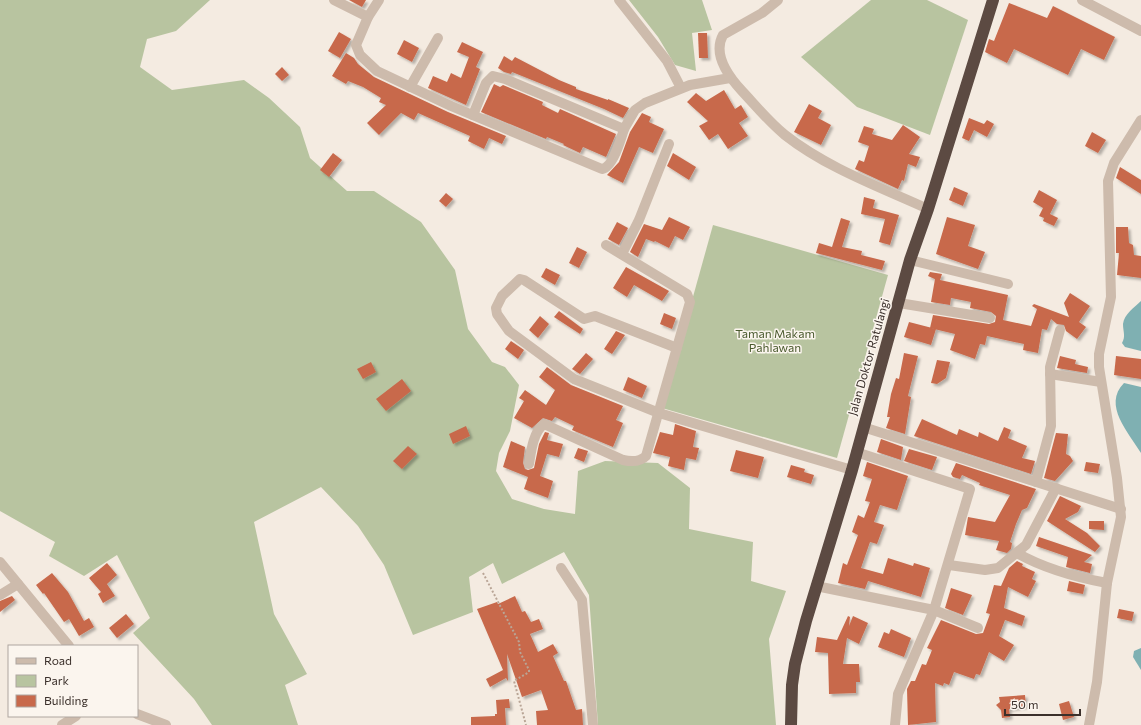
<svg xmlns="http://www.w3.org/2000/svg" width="1141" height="725" viewBox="0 0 1141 725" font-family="Commissioner,sans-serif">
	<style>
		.green { fill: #b8c4a0 }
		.water { fill: #7fb0b2 }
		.building { fill: #c8694b; filter: url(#shadow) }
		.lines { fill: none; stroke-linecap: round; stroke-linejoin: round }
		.path { stroke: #b9a596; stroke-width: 2; stroke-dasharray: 2 2; stroke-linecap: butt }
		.minor { stroke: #cdbbac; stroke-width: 10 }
		.highway { stroke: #5c4a42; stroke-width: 12 }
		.labels { text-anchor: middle; stroke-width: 3; stroke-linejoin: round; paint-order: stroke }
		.park-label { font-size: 12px; fill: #4a5a2e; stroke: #fbf5ee }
		.street-label { font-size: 12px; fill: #3b302b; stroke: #fbf5ee }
	</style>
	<defs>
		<filter id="shadow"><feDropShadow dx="2.5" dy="2.5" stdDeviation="1" flood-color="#0004"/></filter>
	</defs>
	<rect width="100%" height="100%" fill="#f4ebe1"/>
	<g class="green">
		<path d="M0 0H210L176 31 147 39 140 67 172 90 244 80 269 98 300 127 310 158 347 191H374L421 222 455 270 468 329 492 362 505 367 519 385 510 431 499 453 496 471 512 499 544 509 575 514 578 471 605 461 658 463 690 488 689 529 753 542 751 581 786 591 769 639 776 725H598L589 595 564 552 502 584 493 563 469 577 473 612 413 635 384 565 358 526 321 487 254 522 274 614 307 674 285 685 298 725H212L194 699 133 633 150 618 117 555 84 576 49 556 55 542 0 511Z"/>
		<path d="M629 0H702L712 30 692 33 696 71 675 65 658 37Z"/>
		<path d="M871 0H927L968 20 930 135 857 107 801 57Z"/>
		<path d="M713 225 888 275 837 458 662 408Z"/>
	</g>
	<g class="water">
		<path d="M1141 301V351L1125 347 1122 343C1126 336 1123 332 1123 324 1124 314 1135 307 1141 301Z"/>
		<path d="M1124 383 1141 387V453C1129 433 1102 405 1124 383Z"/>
		<path d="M1141 648V670L1133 657 1134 651Z"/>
	</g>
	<g class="building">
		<path d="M349 0H366L362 7Z"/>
		<path d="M1009 3 1047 18 1053 6 1115 37 1104 60 1081 49 1068 75 1014 49 1007 63 985 52 989 39 994 41Z"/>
		<path d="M339 32 351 39 340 58 328 51Z"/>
		<path d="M698 33H707L708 58H699Z"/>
		<path d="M404 40 419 48 412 62 397 54Z"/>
		<path d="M462 42 483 52 476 67 480 69 466 105 428 88 433 76 447 82 451 73 461 78 469 57 457 52Z"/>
		<path d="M346 53 354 58 358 64 374 77 448 112 506 136 502 144 489 138 484 149 468 141 470 136 418 113 414 120 401 113 379 135 367 123 386 105 379 102 381 98 363 87 348 81 346 84 332 76Z"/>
		<path d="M504 56 512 61 515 57 559 80 576 87V89L608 100V99L629 108 623 118 604 109 512 72 511 74 504 72 498 68Z"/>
		<path d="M282 67 289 75 282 81 275 74Z"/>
		<path d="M494 84 500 87 503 85 543 102 542 105 558 113 560 109 616 134 607 155 606 157 583 147 580 153 563 145 564 144 547 137 546 139 481 112Z"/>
		<path d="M724 90 735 109 741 105 748 117 739 123 748 136 728 149 718 134 709 140 699 126 708 121 687 102 696 93 706 101Z"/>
		<path d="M809 104 822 111 818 118 831 125 821 145 794 132Z"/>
		<path d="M642 113 651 117 649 122 664 129 653 153 639 147 623 183 607 175 619 162 630 132Z"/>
		<path d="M969 118 984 124 987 120 994 124 987 137 974 130 969 141 962 138Z"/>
		<path d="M903 125 920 137 909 154 920 157 916 167 908 164 904 181 902 180 898 189 855 169 859 160 864 162 869 146 858 142 864 126 874 129 872 134 892 140Z"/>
		<path d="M1092 132 1106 140 1098 153 1085 146Z"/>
		<path d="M333 153 342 160 329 177 320 170Z"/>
		<path d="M673 153 696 167 689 180 667 166Z"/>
		<path d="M1120 167 1141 180V194L1116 178Z"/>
		<path d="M954 187 968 193 963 206 949 200Z"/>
		<path d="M1039 190 1057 200 1050 214 1058 218 1054 226 1043 221 1044 218 1039 216 1043 208 1033 202Z"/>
		<path d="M446 193 453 199 446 207 439 201Z"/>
		<path d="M864 197 875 200 873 208 899 215 890 245 879 242 885 219 861 214Z"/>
		<path d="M669 217 690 227 683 240 675 236 669 248 655 241 654 242 646 239 638 257 630 252 644 224 662 230Z"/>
		<path d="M947 217 975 225 968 246 985 252 978 269 936 254Z"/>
		<path d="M841 218 850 221 842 247 862 251 861 255 885 261 882 270 816 253 819 243 832 247Z"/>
		<path d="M617 222 628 228 619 245 608 239Z"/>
		<path d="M1116 227H1128L1129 243 1133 245 1134 255 1141 256V278L1117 275 1119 253H1116Z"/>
		<path d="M577 247 587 252 579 268 569 263Z"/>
		<path d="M626 267 669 291 662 301 634 285 627 297 613 288Z"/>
		<path d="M546 268 560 275 555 285 541 277Z"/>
		<path d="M930 272 942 274 940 280 1008 295 1003 320 1031 326 1037 309 1032 306 1034 304 1069 317 1064 303 1070 293 1090 306 1079 322 1086 327 1077 339 1066 331 1064 325 1057 324 1051 319 1047 330 1042 329 1038 353 1023 350 1024 344 987 336 985 345 980 344 975 359 950 350 955 334 930 328 933 315 989 324 995 322 996 316 991 312 970 308 971 302 951 298 950 305 931 302 935 279 937 280 928 276Z"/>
		<path d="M559 311 583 329 580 334 554 317Z"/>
		<path d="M664 313 676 318 672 329 660 324Z"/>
		<path d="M540 316 549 324 538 338 529 330Z"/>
		<path d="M909 322 936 329 931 345 904 337Z"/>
		<path d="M616 331 625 335 612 354 604 349Z"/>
		<path d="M511 341 524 350 518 359 505 349Z"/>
		<path d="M586 353 593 359 580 374 572 369Z"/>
		<path d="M904 353 918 356 908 396 911 397 905 434 886 428 890 417H887L891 394 896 378 899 379Z"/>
		<path d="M1060 356 1076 360 1075 364 1088 367 1087 373 1057 368Z"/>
		<path d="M1116 356 1141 359V379L1114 375Z"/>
		<path d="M937 360 950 362 946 378 937 384 931 383Z"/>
		<path d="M371 362 376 372 363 379 357 369Z"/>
		<path d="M547 367 571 385 623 406 616 420 623 423 613 447 572 430 574 426 555 417 552 421 543 418 532 428 514 418 524 401 519 398 525 390 546 405 555 390 539 377Z"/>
		<path d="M628 377 647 386 642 398 623 390Z"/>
		<path d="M402 379 411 391 386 411 376 399Z"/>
		<path d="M922 419 957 435 959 429 978 437 979 432 998 441 1004 427 1011 430 1008 438 1027 446 1022 458 1035 461 1031 474 914 436Z"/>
		<path d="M675 424 696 431 693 447 699 448 696 460 686 458 684 470 668 466 670 457 653 453 660 432 673 435Z"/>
		<path d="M466 426 470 436 453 444 449 434Z"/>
		<path d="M545 432 549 433 547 440 563 444 559 457 547 454 540 476 553 481 548 498 524 489 528 477 503 467 511 441 525 447 523 463 525 469 528 470 534 468 539 444Z"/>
		<path d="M1056 433 1068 434 1066 454 1070 456 1073 461 1055 481 1044 478Z"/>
		<path d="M881 439 903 447 901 460 877 452Z"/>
		<path d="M408 446 417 454 402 469 393 461Z"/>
		<path d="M578 448 588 451 584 462 574 458Z"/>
		<path d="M909 449 937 457 932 470 904 461Z"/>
		<path d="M736 450 764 457 758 478 730 471Z"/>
		<path d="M867 462 908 476 897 510 880 505 874 522 884 525 877 544 870 542 861 568 883 574 888 558 913 566 914 563 930 568 921 597 868 581 865 589 838 583 843 563 847 565 858 535 852 532 858 515 864 518 870 502 865 501 872 479 863 476Z"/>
		<path d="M1086 462 1100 464 1098 473 1084 471Z"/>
		<path d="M956 463 1036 489 1027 508 1022 510 1016 524 1010 542 1012 543 1011 549 1007 553 996 550 999 541 965 535 968 517 995 522 1010 495 979 485 980 483 962 475 960 479 953 477 951 474Z"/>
		<path d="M791 465 805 469 804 472 814 475 811 484 787 477Z"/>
		<path d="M1060 496 1081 506 1078 512 1065 519 1087 533 1100 546 1095 552 1047 521Z"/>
		<path d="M1089 521H1104V530L1089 529Z"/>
		<path d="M1039 537 1092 555 1084 562 1092 564 1090 573 1066 567 1068 557 1036 546Z"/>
		<path d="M1017 561 1023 564 1022 566 1035 572 1032 579 1036 581 1028 597 1008 587 1004 608 1025 616 1022 626 1005 620 999 636 1014 645 1004 661 989 652 980 675 976 674 974 679 954 672 949 685 944 683 943 686 935 683 936 722 908 725 907 689 911 681H915L922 664 926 665 932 650 927 648 941 620 976 634 983 633 990 614 986 613 994 585 1001 586 1009 568Z"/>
		<path d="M107 563 117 575 107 584 115 596 103 603 98 594 101 592 89 578Z"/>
		<path d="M52 573 68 592 84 621 89 618 94 627 79 636 69 619 64 622 44 593 43 594 36 585Z"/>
		<path d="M1069 581 1085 585 1083 594 1067 591Z"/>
		<path d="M951 588 972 595 963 615 945 608Z"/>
		<path d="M12 596 15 600 0 612V601Z"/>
		<path d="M515 596 522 612 525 611 531 622 539 619 543 629 530 634 538 652 553 644 558 653 553 656 564 681H566L576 710 582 709 583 725H537L536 711 548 710 541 690 522 697 507 654 508 681 506 678 490 687 486 679 503 670 477 609 497 602 498 604Z"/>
		<path d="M1119 609 1134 612 1132 621 1117 618Z"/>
		<path d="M126 614 134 624 117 638 109 628Z"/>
		<path d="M848 616 850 617 849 626 853 616 868 623 859 644 847 638 843 664H859L860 682H856V693L829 694 828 653 815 652 817 637 837 640Z"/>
		<path d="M891 629 911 638 904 657 878 647 884 632 889 634Z"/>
		<path d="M1025 695 1026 706 1009 709 1010 717 1002 718 1001 710 996 705 1000 702 999 697Z"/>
		<path d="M509 699 510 708H505L506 725H471V717L495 716V714H497L496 700Z"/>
		<path d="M1069 701 1074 717 1063 720 1059 704Z"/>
	</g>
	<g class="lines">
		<path class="path" d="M483 573 519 642 520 652 529 670V672L514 681 526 725"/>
		<g class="minor">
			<path d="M334 0 368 17"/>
			<path d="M379 0 368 17 356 45 360 55 377 71 451 106 602 169C613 167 621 139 624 129"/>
			<path d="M619 0 667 61 681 88"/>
			<path d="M778 0 762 13 723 35C712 55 729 77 742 91 756 106 769 122 785 135 827 168 880 187 928 209"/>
			<path d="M1082 0 1141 31"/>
			<path d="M410 87 438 38"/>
			<path d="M473 115 486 83 493 76 505 79 624 129 635 110 645 103 690 85 730 78"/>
			<path d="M622 254 639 220 669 144"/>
			<path d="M910 260 1008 284"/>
			<path d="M899 303 990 318"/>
			<path d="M677 348 595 316 584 319 524 280 520 279 502 296 496 308 497 314 509 331 574 379 659 413 852 470"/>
			<path d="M1050 374 1101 382"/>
			<path d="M863 427 1121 509"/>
			<path d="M856 452 970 489 934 610 898 694 895 725"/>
			<path d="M529 464C531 452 533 432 544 424L623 460C632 462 640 462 646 456L690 302 687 294 606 245"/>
			<path d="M1036 482 1051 426 1050 367 1060 330"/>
			<path d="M1017 553C1045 569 1075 577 1107 583"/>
			<path d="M0 562 69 646"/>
			<path d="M949 565 985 570 998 568 1026 545 1056 488"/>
			<path d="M561 568 582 600 593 725"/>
			<path d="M816 586 934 610 978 628"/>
			<path d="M0 595 18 584"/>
			<path d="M137 714 166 725"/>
			<path d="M62 725 76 716"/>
			<path d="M1089 725 1097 682 1107 583 1121 517 1117 478 1099 367V354L1111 297 1108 181 1114 163 1141 120"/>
		</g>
		<path class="highway" d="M791 725 792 685 795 664 806 621 852 470 910 260 928 209 993 0"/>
	</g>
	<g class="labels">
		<g class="park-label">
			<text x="775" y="338">Taman Makam<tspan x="775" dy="14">Pahlawan</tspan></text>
		</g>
		<g class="street-label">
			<text transform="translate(869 357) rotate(-74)" y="4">Jalan Doktor Ratulangi</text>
		</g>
	</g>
	<rect x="8" y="645" width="130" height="72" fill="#fbf5ee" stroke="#aea6a0"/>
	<rect x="16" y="658" width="20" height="6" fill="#cdbbac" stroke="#aea6a0"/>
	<text x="44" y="665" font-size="12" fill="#3b302b">Road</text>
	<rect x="16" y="675" width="20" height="12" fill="#b8c4a0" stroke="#aea6a0"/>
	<text x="44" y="685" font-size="12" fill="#3b302b">Park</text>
	<rect x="16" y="695" width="20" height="12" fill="#c8694b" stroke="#aea6a0"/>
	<text x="44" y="705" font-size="12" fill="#3b302b">Building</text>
	<path d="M1005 709v6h75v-6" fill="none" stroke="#3b302b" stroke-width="2"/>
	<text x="1011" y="709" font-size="12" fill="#3b302b" stroke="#fbf5ee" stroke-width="3" paint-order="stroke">50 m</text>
</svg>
